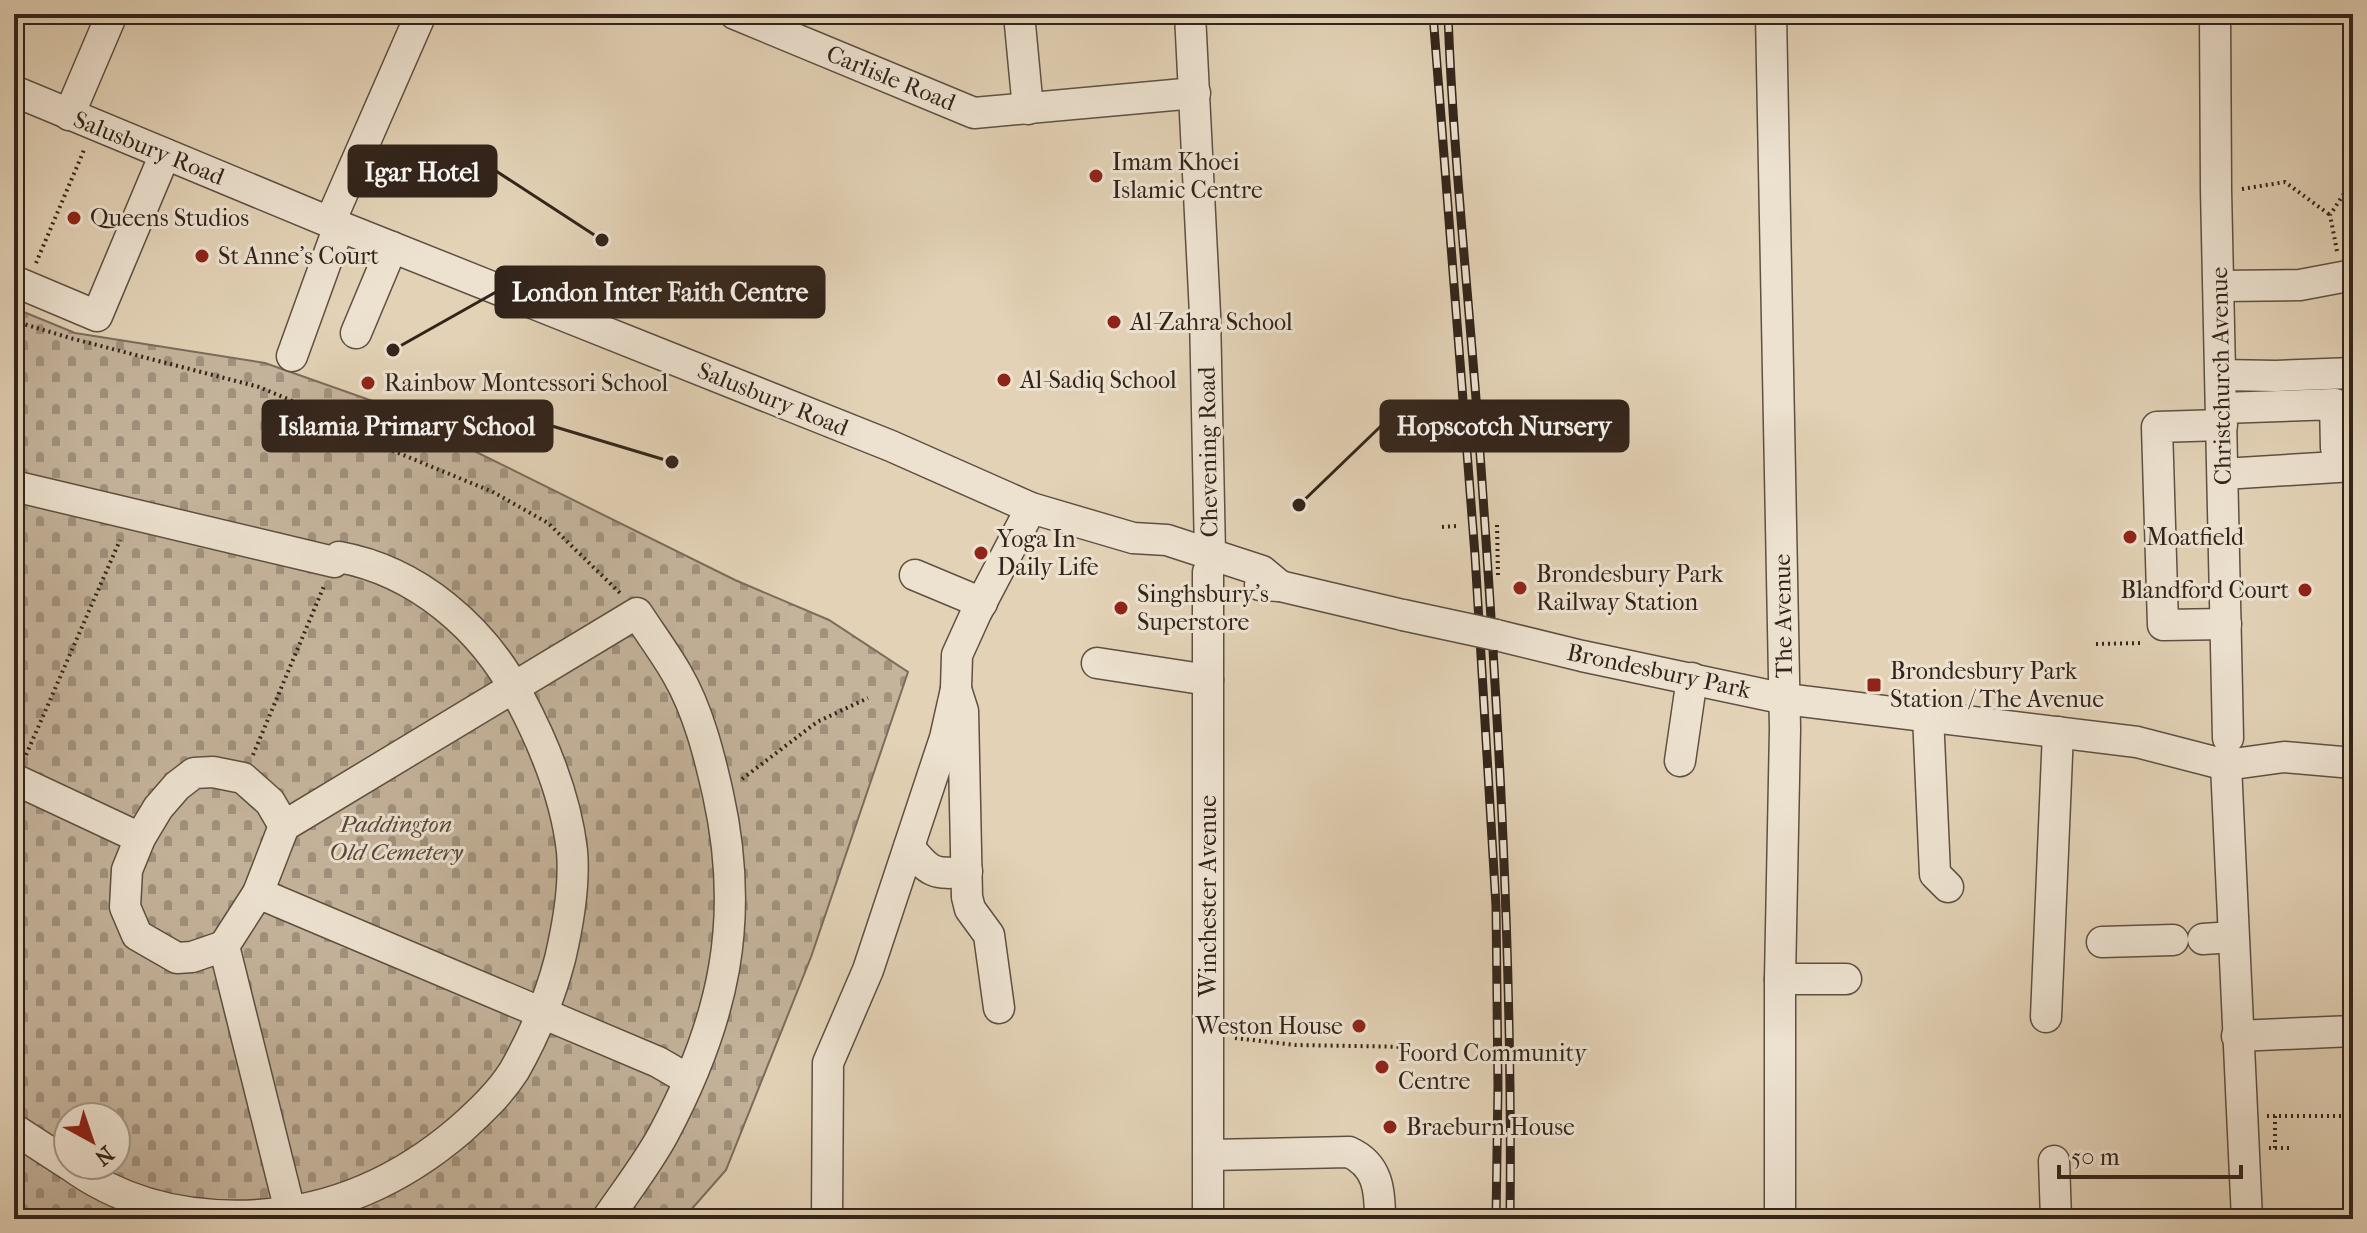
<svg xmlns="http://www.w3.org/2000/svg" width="2367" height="1233" viewBox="0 0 2367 1233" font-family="'IM FELL French Canon',serif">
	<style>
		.cemetery { fill: url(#cemetery-stones); stroke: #7c6c5c; stroke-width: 2; fill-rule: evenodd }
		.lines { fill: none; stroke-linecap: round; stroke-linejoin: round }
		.minor-casing { stroke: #5e5042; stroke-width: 33 }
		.path { stroke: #32241b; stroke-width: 4; stroke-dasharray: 2 4; stroke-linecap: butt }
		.minor { stroke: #ede2d0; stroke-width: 30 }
		.rail-casing { stroke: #32241b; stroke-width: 9 }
		.rail { stroke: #ede2d0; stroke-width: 6; stroke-dasharray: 18; stroke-linecap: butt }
		.minor-bridge-casing { stroke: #5e5042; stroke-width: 33; stroke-linecap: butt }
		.minor-bridge { stroke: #ede2d0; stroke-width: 30 }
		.poi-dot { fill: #8f2418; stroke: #ede2d0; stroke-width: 3 }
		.labels { text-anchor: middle; stroke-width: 6; stroke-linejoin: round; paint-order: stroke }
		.street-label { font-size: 24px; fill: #32241b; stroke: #ede2d0 }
		.poi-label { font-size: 24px; fill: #32241b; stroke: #ede2d0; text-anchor: start }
		.park-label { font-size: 24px; font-style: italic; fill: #57483b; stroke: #ede2d0 }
		.leader { fill: none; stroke: #32241b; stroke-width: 3 }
		.callout-dot { fill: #32241b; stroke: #ede2d0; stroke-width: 3 }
		.callout { fill: #32241b; stroke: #32241b; stroke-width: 3 }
		.callout-label { font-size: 26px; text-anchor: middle; font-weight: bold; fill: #fff }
	</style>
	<defs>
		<pattern id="cemetery-stones" width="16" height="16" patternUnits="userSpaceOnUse" patternTransform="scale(2)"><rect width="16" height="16" fill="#c5b49c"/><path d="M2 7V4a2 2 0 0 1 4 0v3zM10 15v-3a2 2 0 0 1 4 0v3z" fill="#a1927e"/></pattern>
	</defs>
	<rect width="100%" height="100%" fill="#e3d2b6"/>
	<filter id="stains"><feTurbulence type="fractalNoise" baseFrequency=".0025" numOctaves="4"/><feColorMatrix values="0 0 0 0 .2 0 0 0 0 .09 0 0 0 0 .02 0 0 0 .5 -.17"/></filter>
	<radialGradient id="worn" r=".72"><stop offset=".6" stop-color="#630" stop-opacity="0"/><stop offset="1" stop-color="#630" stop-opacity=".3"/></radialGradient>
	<path class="cemetery" d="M14 308 75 333 265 363 398 410 458 443 735 580 829 620 908 672 811 957 726 1170 683 1219H14ZM68 1117H116V1165H68Z"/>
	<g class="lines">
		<g class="minor-casing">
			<g id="minor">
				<path d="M735 14 974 113 1195 93"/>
				<path d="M1019 14 1028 109"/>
				<path d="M1190 14 1205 314 1210 554"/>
				<path d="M1771 14 1785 729 1780 979V1219"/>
				<path d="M2215 14 2216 190 2228 738"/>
				<path d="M14 91 339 226 891 446 1031 508 1133 538 1167 540 1262 571 1280 586"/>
				<path d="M69 115 112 14"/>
				<path d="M330 222 421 14"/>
				<path d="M14 281 97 316 165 154"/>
				<path d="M2220 286 2300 285 2353 275"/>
				<path d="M356 333 392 247"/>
				<path d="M292 356 339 226"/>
				<path d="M2221 375 2276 376 2353 373"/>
				<path d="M2222 408 2335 404 2336 448"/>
				<path d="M2222 425 2157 427 2163 625 2226 624"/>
				<path d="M2223 474 2353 466"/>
				<path d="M14 486 334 562 339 557C417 571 483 628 519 697 544 744 566 797 572 851 575 886 568 925 560 959 550 997 534 1036 514 1071 500 1093 481 1111 461 1129 403 1179 336 1210 259 1215 191 1219 125 1205 70 1165"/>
				<path d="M915 575 982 603"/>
				<path d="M1260 585 1280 586 1403 615"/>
				<path d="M1496 635 1582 656 1785 699 2137 742 2226 765 2284 757 2353 763"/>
				<path d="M1097 663 1208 680"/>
				<path d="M1928 715 1935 874 1948 887"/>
				<path d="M1680 761 1692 678"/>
				<path d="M2226 765 2247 1219"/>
				<path d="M14 779 140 838"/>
				<path d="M909 847C929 872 934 876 967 871"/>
				<path d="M258 893 658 1062 689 1080"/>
				<path d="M2203 939 2233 937"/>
				<path d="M2102 942 2173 940"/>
				<path d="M224 946 192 957 177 958 137 935 125 907 127 870 140 838 158 808 177 786 194 773 213 772 243 778 270 802 284 826"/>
				<path d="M1780 979H1846"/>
				<path d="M999 1008 989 935 970 909 967 897 963 711 956 689 957 655 976 613 1031 508"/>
				<path d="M2046 1017 2058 732"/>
				<path d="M2237 1036 2353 1031"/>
				<path d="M14 1129 68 1164"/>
				<path d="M1209 1155 1349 1152C1378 1165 1380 1190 1380 1219"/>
				<path d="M2054 1161 2056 1219"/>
				<path d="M292 1219 224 946 258 893 284 826 637 613C650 633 665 653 677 674 698 710 709 754 718 794 746 920 724 1020 664 1133 648 1163 626 1191 607 1219"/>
				<path d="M827 1219 828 1063 868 970 945 738 956 689"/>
				<path d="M1208 1219V572"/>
			</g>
		</g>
		<g class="path">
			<path d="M2242 189 2285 182 2330 215"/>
			<path d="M2337 251 2330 215 2347 189"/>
			<path d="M36 263 84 150"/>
			<path d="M14 321 70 338 259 387 340 421 379 445 493 492 548 523 620 593"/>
			<path d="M1497 525 1498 575"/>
			<path d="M1442 527 1456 526"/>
			<path d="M2096 644 2144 643"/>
			<path d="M26 755 120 540"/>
			<path d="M253 755 324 586"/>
			<path d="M742 779 817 722 868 698"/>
			<path d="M1235 1038 1295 1045 1412 1047"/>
			<path d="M2267 1116H2353"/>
			<path d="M2269 1148H2275V1116"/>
			<path d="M2275 1148H2290"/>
		</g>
		<use href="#minor" class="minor"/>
		<g class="rail-casing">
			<g id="rail">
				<path d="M1433 14 1475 555 1496 906 1498 1086 1496 1219"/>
				<path d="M1448 14C1453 151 1468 289 1478 425 1497 691 1513 952 1510 1219"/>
			</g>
		</g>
		<use href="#rail" class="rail"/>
		<g class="minor-bridge-casing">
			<path id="minor-bridge" d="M1403 615 1496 635"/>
		</g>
		<use href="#minor-bridge" class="minor-bridge"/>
	</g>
	<g class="poi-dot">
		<circle cx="1096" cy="176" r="8"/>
		<circle cx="74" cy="218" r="8"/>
		<circle cx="202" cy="256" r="8"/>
		<circle cx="1114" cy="322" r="8"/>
		<circle cx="1004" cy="380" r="8"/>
		<circle cx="368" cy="383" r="8"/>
		<circle cx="2130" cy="537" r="8"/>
		<circle cx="981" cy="553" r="8"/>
		<circle cx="1520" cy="588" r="8"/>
		<circle cx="2305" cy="590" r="8"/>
		<circle cx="1121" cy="608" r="8"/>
		<rect x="1866" y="677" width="16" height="16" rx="4"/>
		<circle cx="1359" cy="1026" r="8"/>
		<circle cx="1382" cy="1067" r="8"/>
		<circle cx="1390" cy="1127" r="8"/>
	</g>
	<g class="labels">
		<g class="street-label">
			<text transform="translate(891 78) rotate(22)" y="8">Carlisle Road</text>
			<text transform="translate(149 148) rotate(22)" y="8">Salusbury Road</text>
			<text transform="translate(2221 376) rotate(-91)" y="8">Christchurch Avenue</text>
			<text transform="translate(773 399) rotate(22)" y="8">Salusbury Road</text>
			<text transform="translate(1208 452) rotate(-91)" y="8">Chevening Road</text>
			<text transform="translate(1783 616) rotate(-91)" y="8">The Avenue</text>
			<text transform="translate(1659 671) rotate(12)" y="8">Brondesbury Park</text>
			<text transform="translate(1208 896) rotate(-90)" y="8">Winchester Avenue</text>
		</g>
		<g class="poi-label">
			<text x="1112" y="170">Imam Khoei<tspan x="1112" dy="28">Islamic Centre</tspan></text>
			<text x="90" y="226">Queens Studios</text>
			<text x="218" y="264">St Anne's Court</text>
			<text x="1130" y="330">Al-Zahra School</text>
			<text x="1020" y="388">Al-Sadiq School</text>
			<text x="384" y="391">Rainbow Montessori School</text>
			<text x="2146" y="545">Moatfield</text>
			<text x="997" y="547">Yoga In<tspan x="997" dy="28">Daily Life</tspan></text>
			<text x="1536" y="582">Brondesbury Park<tspan x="1536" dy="28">Railway Station</tspan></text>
			<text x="2289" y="598" text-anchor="end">Blandford Court</text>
			<text x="1137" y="602">Singhsbury's<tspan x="1137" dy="28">Superstore</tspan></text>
			<text x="1890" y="679">Brondesbury Park<tspan x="1890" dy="28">Station / The Avenue</tspan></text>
			<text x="1343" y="1034" text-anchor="end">Weston House</text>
			<text x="1398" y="1061">Foord Community<tspan x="1398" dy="28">Centre</tspan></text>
			<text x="1406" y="1135">Braeburn House</text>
		</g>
		<g class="park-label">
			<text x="396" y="832">Paddington<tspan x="396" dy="28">Old Cemetery</tspan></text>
		</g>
	</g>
	<path class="leader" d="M602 240L496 171M393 350L496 292M1299 505L1381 426M672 462L552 426"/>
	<g class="callout-dot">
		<circle cx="602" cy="240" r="8"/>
		<circle cx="393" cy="350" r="8"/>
		<circle cx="1299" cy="505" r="8"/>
		<circle cx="672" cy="462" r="8"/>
	</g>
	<g class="callout">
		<rect x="349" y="146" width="147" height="50" rx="8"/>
		<rect x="496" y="267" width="328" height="50" rx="8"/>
		<rect x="1381" y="401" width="247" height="50" rx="8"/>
		<rect x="263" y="401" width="289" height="50" rx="8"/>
	</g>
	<g class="callout-label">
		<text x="422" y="181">Igar Hotel</text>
		<text x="660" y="301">London Inter Faith Centre</text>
		<text x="1504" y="435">Hopscotch Nursery</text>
		<text x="407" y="435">Islamia Primary School</text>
	</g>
	<rect width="2367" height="1233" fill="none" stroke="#e3d2b6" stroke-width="48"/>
	<rect x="16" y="16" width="2335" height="1201" fill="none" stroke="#32241b" stroke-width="4"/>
	<rect x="24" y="24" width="2319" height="1185" fill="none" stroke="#32241b" stroke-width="2"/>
	<g transform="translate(92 1141) rotate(140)"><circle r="38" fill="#ede2d0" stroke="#a29688" stroke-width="2"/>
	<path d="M0-6L14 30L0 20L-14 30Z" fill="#8f2418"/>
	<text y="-12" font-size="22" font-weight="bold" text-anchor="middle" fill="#32241b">N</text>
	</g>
	<path d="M2059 1165v12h182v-12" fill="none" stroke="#32241b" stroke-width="4"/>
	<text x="2071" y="1165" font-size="24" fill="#32241b" stroke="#ede2d0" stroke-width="6" paint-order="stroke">50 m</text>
	<rect width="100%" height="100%" filter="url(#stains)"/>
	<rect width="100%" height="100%" fill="url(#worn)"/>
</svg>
